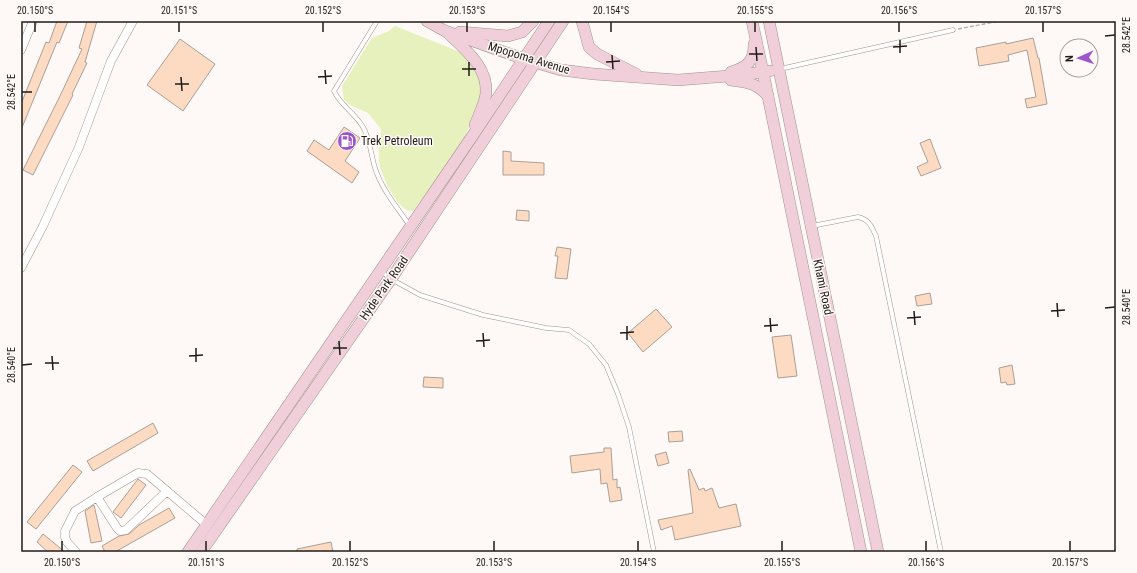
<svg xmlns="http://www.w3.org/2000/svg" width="1137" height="573" viewBox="0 0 1137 573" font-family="'Roboto Condensed',sans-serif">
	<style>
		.green { fill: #e7f1bd }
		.building { fill: #fddbc2; stroke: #aa9f97 }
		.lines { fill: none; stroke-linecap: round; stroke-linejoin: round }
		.lane-casing { stroke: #9e938c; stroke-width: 5 }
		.street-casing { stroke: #9e938c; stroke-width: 9 }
		.secondary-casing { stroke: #9e938c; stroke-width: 12 }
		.path { stroke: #b4afac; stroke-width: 1.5; stroke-dasharray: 4 2; stroke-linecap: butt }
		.lane { stroke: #fff; stroke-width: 4 }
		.street { stroke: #fff; stroke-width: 8 }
		.secondary { stroke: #f1cfda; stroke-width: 11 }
		.ticks { fill: none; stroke: #1f1b18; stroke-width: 1.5 }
		.labels { text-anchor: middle; stroke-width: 3; stroke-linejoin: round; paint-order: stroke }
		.street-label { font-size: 12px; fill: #1f1b18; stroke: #fef9f6 }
		.poi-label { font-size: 12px; fill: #1f1b18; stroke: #fef9f6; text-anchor: start }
		.neatline { fill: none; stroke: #1f1b18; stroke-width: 1.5 }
		.ticks-label { font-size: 10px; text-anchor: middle; fill: #1f1b18 }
	</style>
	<rect width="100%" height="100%" fill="#fef9f6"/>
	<path class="green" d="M395 26 460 52 473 63 480 77 482 92 462 145 413 211C413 211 408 211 407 210 396 205 379 172 379 160 378 150 381 139 381 129L368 113 352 106 344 100 342 86 372 38 389 31Z"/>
	<g class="building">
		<path d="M57 21H68L59 43 57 42 21 130V104L46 42 49 43Z"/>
		<path d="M87 21H97L85 62 87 63 72 94 73 95 33 175 23 170 60 96 82 49 79 48Z"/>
		<path d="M1033 38 1038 58H1039L1047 104 1027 108 1025 99 1036 97 1027 50 1008 55 1009 61 979 66 976 48 1006 42V44Z"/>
		<path d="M180 39 215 64 183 111 147 85Z"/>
		<path d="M344 127 360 138 345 161 359 172 352 183 307 151 314 140 329 150Z"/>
		<path d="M930 139 941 168 921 176 917 167 928 162 920 143Z"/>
		<path d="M503 151 511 152V161L544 163V175H503Z"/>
		<path d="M517 210 529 211V221L516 220Z"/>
		<path d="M557 247 571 249 567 279 555 278 558 256H555Z"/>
		<path d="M930 293 932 304 917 306 915 296Z"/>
		<path d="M656 309 672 327 643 352 628 333Z"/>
		<path d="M791 335 797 376 778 378 772 337Z"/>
		<path d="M1012 365 1015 384 1007 385 1006 382 1001 383 999 368Z"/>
		<path d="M424 377 443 378V388L423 387Z"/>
		<path d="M153 423 158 433 93 471 87 461Z"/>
		<path d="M682 431 683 441 669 442 668 432Z"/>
		<path d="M604 448H611L613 480 617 479V488L620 487 622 500 610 502 607 483 601 484 600 469 572 473 570 456 604 452Z"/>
		<path d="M666 452 669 463 658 466 655 455Z"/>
		<path d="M73 465 82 472 36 529 27 522Z"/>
		<path d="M690 469 699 490 704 488 705 491 712 488 719 508 736 504 741 526 675 540 672 526 661 530 658 520 693 513 688 470Z"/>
		<path d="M138 479 146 485 121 518 113 512Z"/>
		<path d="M94 505 102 541 91 543 85 511Z"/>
		<path d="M169 508 175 518 115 552H105L102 546 119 536 129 534 139 525Z"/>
		<path d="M43 534 65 552H48L37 542Z"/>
		<path d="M331 542 333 552H297V549Z"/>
	</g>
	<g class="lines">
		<g class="lane-casing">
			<g id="lane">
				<path d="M377 21 334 91C340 105 355 113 363 127 370 139 371 155 375 168 382 190 397 207 410 226"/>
				<path d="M780 69 953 30"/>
				<path d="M812 226 858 217C870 220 871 226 876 236L941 552"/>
				<path d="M382 272 391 279 420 295 483 315 546 328 569 330 589 344 606 365 618 394 629 427 654 552"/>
			</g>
		</g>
		<g class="street-casing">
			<g id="street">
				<path d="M21 50 33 21"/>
				<path d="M21 268 43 226 79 147 111 61 133 21"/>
				<path d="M97 497 138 473 147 474 167 491"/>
				<path d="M76 552 67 542 65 537V531L75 511 97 497 117 528 120 531 126 530 167 491 207 525"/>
			</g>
		</g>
		<g class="secondary-casing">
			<g id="secondary">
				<path d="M427 21 445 31 524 59 561 70 594 74 678 80 741 75 770 71"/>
				<path d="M582 21 589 47 597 54 636 74"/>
				<path d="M752 21 763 72 861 552"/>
				<path d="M769 21 878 552"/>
				<path d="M447 32C464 49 488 66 486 93 485 103 479 115 475 125"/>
				<path d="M460 32 508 36 522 32 533 21"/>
				<path d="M731 72C748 67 754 61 754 44"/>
				<path d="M731 80C748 83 755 82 768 96"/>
				<path d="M188 552 469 141 549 21"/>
				<path d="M201 552 391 279 563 21"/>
			</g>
		</g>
		<path class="path" d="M958 29 1000 21"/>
		<use href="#lane" class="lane"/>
		<use href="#street" class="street"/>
		<use href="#secondary" class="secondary"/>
	</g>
	<path class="ticks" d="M35 22V32M179 22V32M323 22V32M467 22V32M611 22V32M755 22V32M899 22V32M1043 22V32M1105 36 1115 35M900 40V53M756 47 757 61M893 47 907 46M749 54H763M612 55 613 69M469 62V76M606 62 620 61M462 69H476M325 70 326 84M181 77 182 91M318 77 332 76M175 84H189M22 92H32M1057 303 1058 317M1105 308 1115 307M914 311 915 325M1051 311 1065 310M770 318 771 332M907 318 921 317M627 326V340M764 326 778 325M483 333 484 347M620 333 634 332M339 341 340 355M476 341 490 340M196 348V362M333 348H347M52 356 53 370M189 356 203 355M45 363H59M22 365 32 364M62 541V551M206 541V551M350 541V551M494 541V551M638 541V551M782 541V551M926 541V551M1070 541V551"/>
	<defs>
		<g id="fuel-disc" transform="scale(1)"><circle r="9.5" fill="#9d56ca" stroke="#fef9f6"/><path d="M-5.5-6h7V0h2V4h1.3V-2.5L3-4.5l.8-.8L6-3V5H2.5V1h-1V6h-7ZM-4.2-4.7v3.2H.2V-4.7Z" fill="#fff"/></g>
	</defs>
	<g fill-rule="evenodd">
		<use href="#fuel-disc" x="347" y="141"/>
	</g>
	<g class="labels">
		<g class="street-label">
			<text transform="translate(529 58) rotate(17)" y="4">Mpopoma Avenue</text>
			<text transform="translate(823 287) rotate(78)" y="4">Khami Road</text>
			<text transform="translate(384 288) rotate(-55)" y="4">Hyde Park Road</text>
		</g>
		<g class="poi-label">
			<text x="361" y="145">Trek Petroleum</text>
		</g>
	</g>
	<rect width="1137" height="573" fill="none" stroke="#fef9f6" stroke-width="44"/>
	<g transform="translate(1079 58) rotate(267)"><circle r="19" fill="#fef9f6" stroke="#a5a09d"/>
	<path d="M0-3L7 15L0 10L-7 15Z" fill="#9d56ca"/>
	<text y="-6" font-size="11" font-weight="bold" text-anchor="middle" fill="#1f1b18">N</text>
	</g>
	<rect x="22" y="22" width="1093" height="529" class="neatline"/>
	<g class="ticks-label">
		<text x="35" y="14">20.150°S</text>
		<text x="179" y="14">20.151°S</text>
		<text x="323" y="14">20.152°S</text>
		<text x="467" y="14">20.153°S</text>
		<text x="611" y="14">20.154°S</text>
		<text x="755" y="14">20.155°S</text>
		<text x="899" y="14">20.156°S</text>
		<text x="1043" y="14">20.157°S</text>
		<text transform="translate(1126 35) rotate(-90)" y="4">28.542°E</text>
		<text transform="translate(11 92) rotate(-90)" y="4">28.542°E</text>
		<text transform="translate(1126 307) rotate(-90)" y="4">28.540°E</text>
		<text transform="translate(11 365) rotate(-90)" y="4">28.540°E</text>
		<text x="62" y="566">20.150°S</text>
		<text x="206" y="566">20.151°S</text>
		<text x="350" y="566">20.152°S</text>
		<text x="494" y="566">20.153°S</text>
		<text x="638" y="566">20.154°S</text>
		<text x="782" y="566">20.155°S</text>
		<text x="926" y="566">20.156°S</text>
		<text x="1070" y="566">20.157°S</text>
	</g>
</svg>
